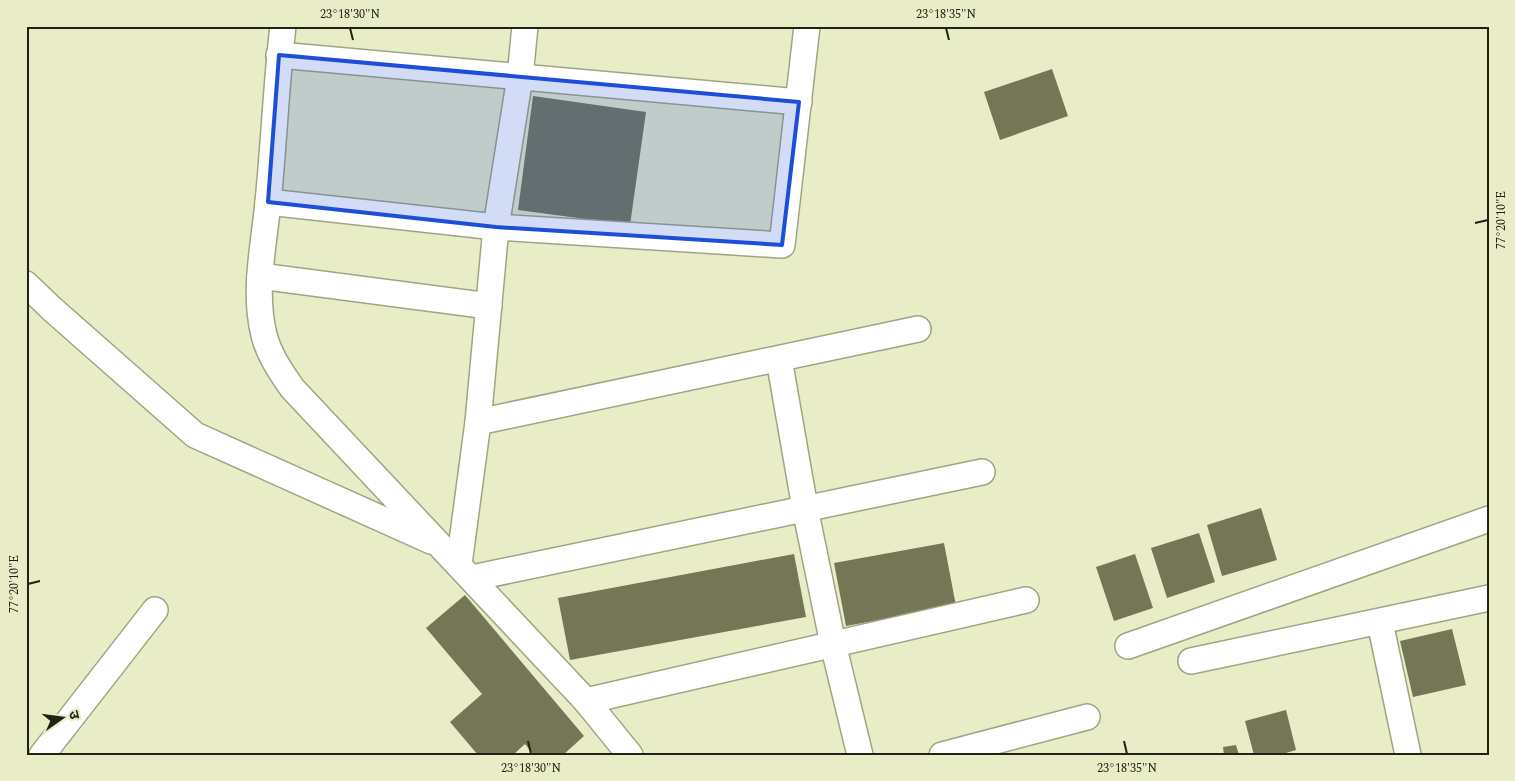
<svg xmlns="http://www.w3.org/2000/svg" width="1515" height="781" viewBox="0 0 1515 781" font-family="Spectral,'Noto Sans Devanagari',serif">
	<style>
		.building { fill: #747655 }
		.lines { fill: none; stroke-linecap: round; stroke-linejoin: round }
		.street-casing { stroke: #a1a482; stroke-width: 28 }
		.street { stroke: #fff; stroke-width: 25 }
		.marked { fill: #1d4ed8; fill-opacity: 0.2; stroke: #1d4ed8; stroke-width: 4; stroke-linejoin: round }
		.ticks { fill: none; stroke: #212214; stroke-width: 2 }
		.neatline { fill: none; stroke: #212214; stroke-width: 2 }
		.ticks-label { font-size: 12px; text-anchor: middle; fill: #212214 }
	</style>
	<rect width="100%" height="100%" fill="#e8ecc7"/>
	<g class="building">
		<path d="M1052 69 1068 116 1000 140 984 92Z"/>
		<path d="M533 96 646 112 630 225 518 210Z"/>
		<path d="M1261 508 1277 560 1222 576 1207 525Z"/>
		<path d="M1199 533 1215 582 1167 598 1151 548Z"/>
		<path d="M944 543 956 606 846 626 834 563Z"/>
		<path d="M794 554 806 617 570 660 558 598Z"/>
		<path d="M1135 554 1153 608 1114 621 1096 567Z"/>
		<path d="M465 595 584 736 563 755H534L525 744 513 755H478L450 722 482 694 426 628Z"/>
		<path d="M1452 629 1466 685 1413 697 1400 641Z"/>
		<path d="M1286 710 1296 750 1279 755H1254L1245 721Z"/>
		<path d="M1236 745 1239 755H1224L1223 747Z"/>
	</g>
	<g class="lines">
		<g class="street-casing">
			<g id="street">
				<path d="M283 26C276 85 274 143 268 202 264 245 253 291 264 335 269 355 281 372 292 388L586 701 630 755"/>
				<path d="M279 55 799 102"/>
				<path d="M268 202 496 227 782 245 807 26"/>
				<path d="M260 276 489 306"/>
				<path d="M26 284 52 309 195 435 431 541"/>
				<path d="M779 359 805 508 833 644 860 755"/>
				<path d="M478 422 918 329"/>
				<path d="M459 564 478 422 496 227 520 77 525 26"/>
				<path d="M472 578 982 472"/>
				<path d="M1380 622 1408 755"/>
				<path d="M1128 646 1489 519"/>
				<path d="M1191 661 1489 598"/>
				<path d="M586 701 1026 600"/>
				<path d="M42 755 155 610"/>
				<path d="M942 755 1087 717"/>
			</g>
		</g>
		<use href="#street" class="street"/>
	</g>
	<path class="marked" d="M279 55 799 102 782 245 496 227 268 202Z"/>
	<path class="ticks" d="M350 28 353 40M946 28 949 40M1475 223 1488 220M28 584 40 581M528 741 531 754M1124 741 1127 754"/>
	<rect width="1515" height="781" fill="none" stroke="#e8ecc7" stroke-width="55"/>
	<g transform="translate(62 718) rotate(76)" stroke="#e8ecc7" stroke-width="4" paint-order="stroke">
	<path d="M0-4L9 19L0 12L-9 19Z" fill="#212214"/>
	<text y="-8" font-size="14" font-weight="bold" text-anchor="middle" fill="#212214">उ</text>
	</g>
	<rect x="28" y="28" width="1460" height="726" class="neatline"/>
	<g class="ticks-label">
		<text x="350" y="18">23°18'30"N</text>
		<text x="946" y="18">23°18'35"N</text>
		<text transform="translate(1501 220) rotate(-90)" y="4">77°20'10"E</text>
		<text transform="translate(14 584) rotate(-90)" y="4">77°20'10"E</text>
		<text x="531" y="772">23°18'30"N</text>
		<text x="1127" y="772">23°18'35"N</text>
	</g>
</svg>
